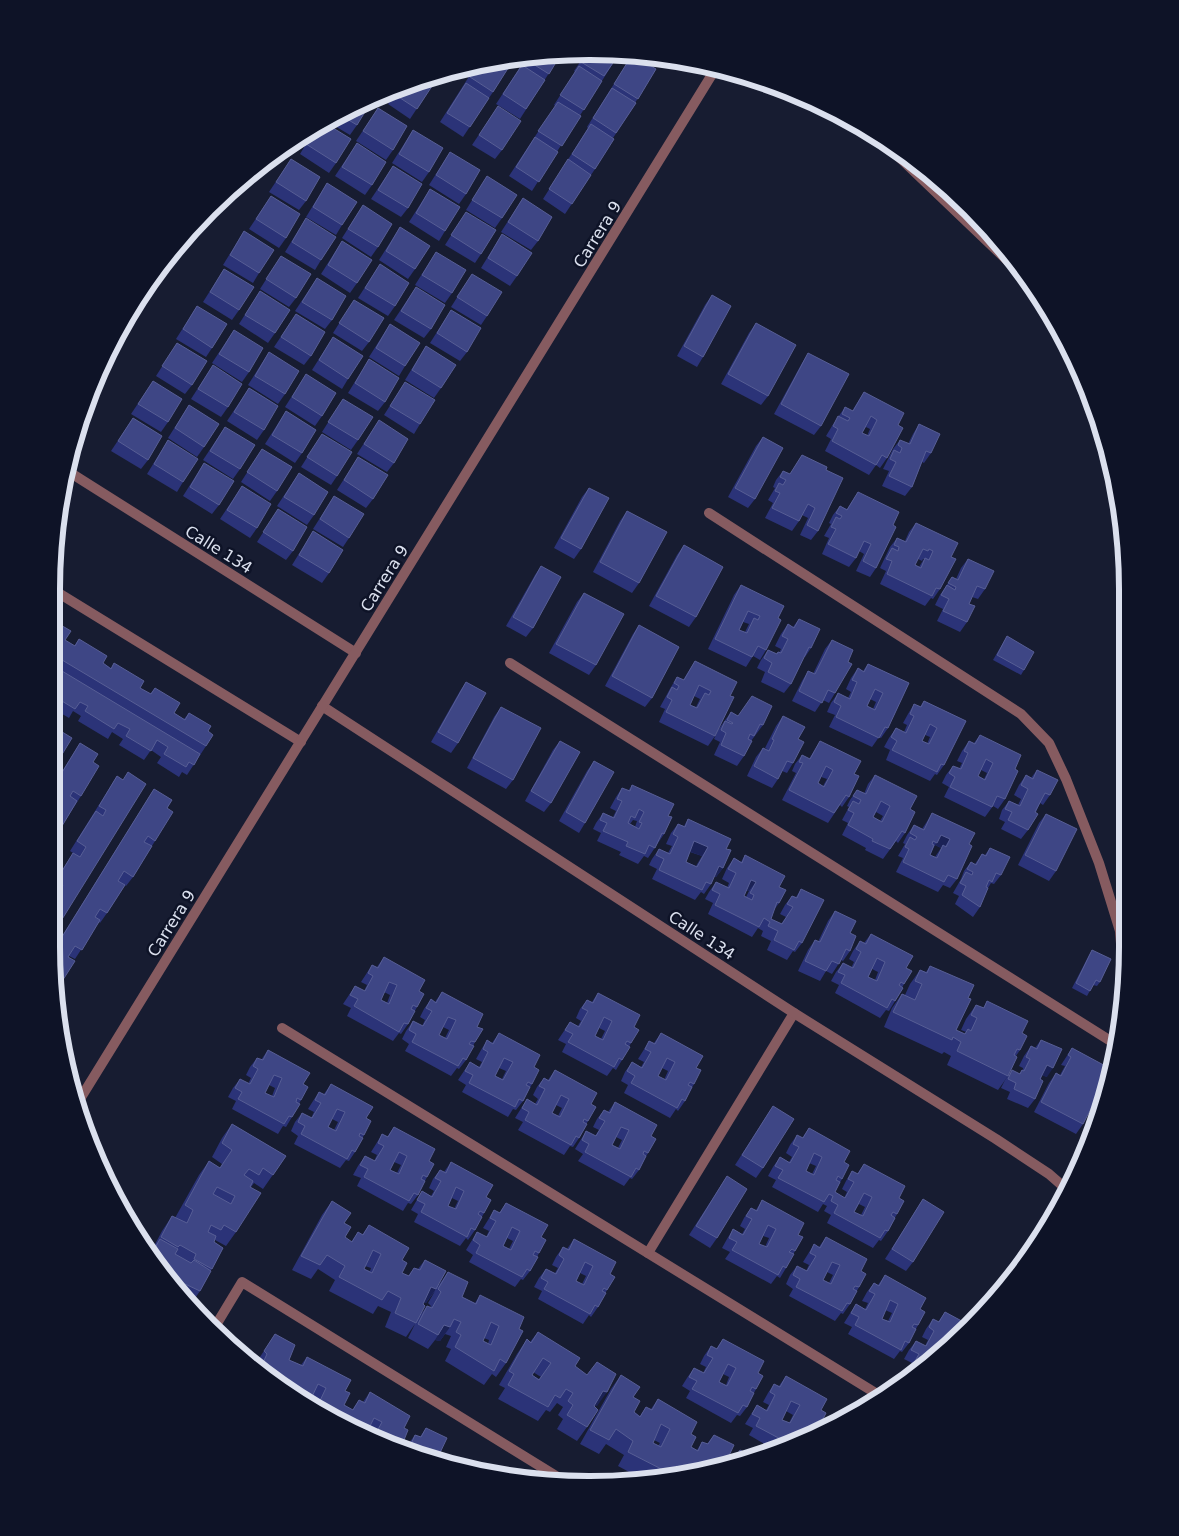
<svg xmlns="http://www.w3.org/2000/svg" width="1179" height="1536" viewBox="0 0 1179 1536" font-family="'DejaVu Sans',sans-serif">
	<style>
		.lines { fill: none; stroke-linecap: round; stroke-linejoin: round }
		.lane { stroke: #865b60; stroke-width: 10 }
		.street { stroke: #865b60; stroke-width: 10 }
		.wall { fill: #2b3378; fill-rule: evenodd }
		.shaded-wall { fill: #1b2256 }
		.building { fill: #3e4685; stroke: #575e95; fill-rule: evenodd }
		.labels { text-anchor: middle; stroke-width: 5; stroke-linejoin: round; paint-order: stroke }
		.street-label { font-size: 16px; fill: #dbe0ee; stroke: #0e1327 }
		.rim { fill: none; stroke: #dbe0ee; stroke-width: 6 }
	</style>
	<rect width="100%" height="100%" fill="#171c31"/>
	<g class="lines">
		<g class="lane">
			<path d="M709 513 1021 714 1049 743 1066 779 1099 863 1120 931 1123 969"/>
			<path d="M510 663 1117 1045"/>
			<path d="M282 1028 882 1397"/>
			<path d="M648 1253 794 1013"/>
			<path d="M213 1330 242 1282 569 1484"/>
		</g>
		<g class="street">
			<path d="M702 64 713 74"/>
			<path d="M877 136 1011 264"/>
			<path d="M66 470 356 653"/>
			<path d="M52 589 301 742"/>
			<path d="M322 706 794 1013 996 1139 1049 1174 1065 1188"/>
			<path d="M77 1104 716 68"/>
		</g>
	</g>
	<g class="wall">
		<path d="M590 51 619 54 532 191 509 176 555 106 554 105 575 72 574 71 587 52Z"/>
		<path d="M561 54 520 119 496 104 526 58Z"/>
		<path d="M632 55 656 69 635 103H636L613 138 595 169 565 214 543 199 588 128 587 127Z"/>
		<path d="M513 59 493 92 463 137 440 122 477 64 485 62Z"/>
		<path d="M439 75 410 119 388 104 398 88Z"/>
		<path d="M369 100 357 125 350 135 328 122Z"/>
		<path d="M498 106 502 150 495 159 472 145Z"/>
		<path d="M378 108 393 150 386 160 356 141Z"/>
		<path d="M325 123 336 163 329 173 300 154 315 129Z"/>
		<path d="M413 130 429 172 422 182 392 163Z"/>
		<path d="M357 143 372 185 365 195 335 176Z"/>
		<path d="M450 152 466 194 459 204 429 185Z"/>
		<path d="M291 159 306 201 299 210 269 192Z"/>
		<path d="M393 166 408 208 401 217 371 199Z"/>
		<path d="M487 176 502 218 495 228 466 210Z"/>
		<path d="M327 183 342 225 336 235 306 217Z"/>
		<path d="M430 189 445 231 439 241 409 222Z"/>
		<path d="M271 196 286 238 279 248 249 229Z"/>
		<path d="M523 198 538 241 531 250 501 232Z"/>
		<path d="M363 205 378 247 371 257 342 238Z"/>
		<path d="M466 212 481 254 475 263 445 245Z"/>
		<path d="M306 218 321 260 315 270 285 252Z"/>
		<path d="M400 227 415 269 408 279 379 260Z"/>
		<path d="M244 231 259 273 253 283 223 265Z"/>
		<path d="M502 234 517 276 510 286 481 268Z"/>
		<path d="M342 241 357 283 350 293 321 274Z"/>
		<path d="M436 252 452 293 445 303 415 285Z"/>
		<path d="M281 256 296 298 289 307 260 289Z"/>
		<path d="M380 264 395 306 388 316 358 298Z"/>
		<path d="M224 269 239 310 232 320 203 302Z"/>
		<path d="M472 274 487 316 481 325 451 307Z"/>
		<path d="M317 278 332 320 325 329 295 311Z"/>
		<path d="M416 287 431 329 424 338 394 320Z"/>
		<path d="M260 291 275 333 268 343 239 324Z"/>
		<path d="M712 295 703 357 697 367 677 356 705 305Z"/>
		<path d="M354 300 369 342 362 351 333 333Z"/>
		<path d="M197 306 212 348 206 357 176 339Z"/>
		<path d="M451 310 467 352 460 361 430 343Z"/>
		<path d="M296 314 311 356 304 365 274 347Z"/>
		<path d="M756 323 768 396 761 405 721 384 749 333Z"/>
		<path d="M390 324 405 366 399 376 369 357Z"/>
		<path d="M234 330 249 372 242 382 212 363Z"/>
		<path d="M333 337 348 379 342 389 312 370Z"/>
		<path d="M177 343 192 385 185 394 156 376Z"/>
		<path d="M426 346 441 388 434 398 405 380Z"/>
		<path d="M269 352 285 394 278 404 248 385Z"/>
		<path d="M808 353 821 426 814 435 774 414 802 363Z"/>
		<path d="M369 359 385 402 378 411 348 393Z"/>
		<path d="M213 365 228 407 221 417 191 399Z"/>
		<path d="M306 374 322 416 315 426 285 407Z"/>
		<path d="M153 381 168 422 161 432 131 414Z"/>
		<path d="M405 382 420 424 414 434 384 415Z"/>
		<path d="M249 388 264 430 257 440 227 421Z"/>
		<path d="M864 392 898 425 887 458 880 468 876 465 869 475 825 451 831 439 826 436 832 426 845 407 852 411ZM866 427 870 429 867 436 862 433Z"/>
		<path d="M343 399 358 440 351 450 322 432Z"/>
		<path d="M189 405 204 447 197 457 168 438Z"/>
		<path d="M286 411 302 453 295 463 265 444Z"/>
		<path d="M133 418 148 460 141 469 111 451Z"/>
		<path d="M379 420 394 463 387 472 357 454Z"/>
		<path d="M919 424 931 453 924 463 922 462 912 487 905 496 882 486 889 471 883 469 893 449 900 440 908 444 913 434Z"/>
		<path d="M225 427 240 469 233 479 203 460Z"/>
		<path d="M322 434 337 476 331 485 301 467Z"/>
		<path d="M763 437 755 499 748 508 728 497 756 446Z"/>
		<path d="M168 440 183 482 177 492 147 474Z"/>
		<path d="M262 449 277 491 270 501 241 482Z"/>
		<path d="M802 455 826 470 818 531 811 540 800 535 808 518 802 515 799 521 792 531 765 518 773 503 768 500 775 488 773 487 776 480 783 471 790 474Z"/>
		<path d="M358 457 373 499 366 508 337 490Z"/>
		<path d="M204 463 219 505 212 514 183 496Z"/>
		<path d="M299 473 314 515 307 525 277 506Z"/>
		<path d="M242 486 257 528 250 538 220 519Z"/>
		<path d="M589 488 581 549 574 559 554 548 582 497Z"/>
		<path d="M858 492 893 525 876 568 870 577 856 571 864 554 859 551 856 558 849 567 822 554 829 538 824 536 831 524 829 523 833 515 840 506 847 509Z"/>
		<path d="M334 496 349 538 343 547 313 529Z"/>
		<path d="M278 509 293 551 286 560 257 542Z"/>
		<path d="M627 511 639 583 632 593 593 572 620 521Z"/>
		<path d="M916 523 951 557 940 589 933 599 931 598 925 606 880 584 886 571 880 568 890 547 897 538 905 541 909 532ZM918 559 922 561 923 559H924L919 567 915 565Z"/>
		<path d="M313 531 329 573 322 583 292 565Z"/>
		<path d="M684 545 696 617 689 627 649 606 677 555Z"/>
		<path d="M968 559 985 589 978 599 972 597 969 604 967 622 960 632 937 621 943 609 935 605 940 595 952 577 956 579 961 568Z"/>
		<path d="M541 566 533 628 526 637 506 626 535 575Z"/>
		<path d="M741 585 778 618 766 650 760 660 753 656 746 667 708 649 734 595ZM743 622 749 624 745 632 739 630Z"/>
		<path d="M584 593 596 665 589 675 549 653 577 602Z"/>
		<path d="M799 619 811 648 805 657H804L791 684 784 693 761 682 765 672 757 668 761 660 768 650 776 654 778 652 779 653 781 649 775 646 781 634 788 624 793 627Z"/>
		<path d="M52 620 65 640 74 646 79 639 103 663 111 668 114 663 140 688 150 694 155 688 174 713 184 719 189 713 208 731 206 746 187 775 182 772 179 777 157 763 161 757 151 750 144 760 119 745 123 739 112 732 108 739 78 721 81 716 73 711 69 718 52 708Z"/>
		<path d="M639 625 652 698 645 707 605 686 633 634Z"/>
		<path d="M1007 636 1024 670 1021 675 993 660Z"/>
		<path d="M832 640 848 662 835 693 829 703 823 700 815 712 792 701 802 681 808 671 813 674 825 649Z"/>
		<path d="M695 661 730 696 715 736 708 746 659 722 665 709 660 707 671 687 677 677 683 680ZM694 696 700 699 696 707 690 705Z"/>
		<path d="M868 664 909 683 888 728 881 738 879 737 872 747 829 727 835 715 827 712 831 703 838 693 848 698 851 692 846 689 851 678 858 668 863 671ZM870 699 876 702 873 709 867 706Z"/>
		<path d="M466 682 458 743 451 753 431 742 460 691Z"/>
		<path d="M924 701 966 721 944 765 937 775 935 774 930 781 886 760 890 750 884 747 889 738 896 728 904 732 907 725 903 723 908 714 914 704 920 707ZM925 735 930 737 927 744 922 741Z"/>
		<path d="M501 707 513 780 506 789 467 768 494 717Z"/>
		<path d="M731 712 738 716 763 725 751 741 744 756 737 766 714 755 720 742 714 739 718 730Z"/>
		<path d="M783 716 798 739 793 763 787 773 782 771 778 779 772 788 747 776 756 757 763 748 767 750V749L765 748 776 726Z"/>
		<path d="M980 735 1015 769 1005 799 998 809 993 806 985 817 944 797 949 787 942 783 946 775 953 766 959 769 962 763 957 761 962 751 969 741 974 743ZM981 770 987 773 984 779 978 776Z"/>
		<path d="M560 741 551 803 544 812 525 801 553 750Z"/>
		<path d="M820 741 854 774 849 797 842 807 840 805 828 823 782 800 796 773 792 771 795 764 802 755 809 759ZM821 777 827 779 823 786 818 783Z"/>
		<path d="M80 743 93 762 81 796 52 841V787Z"/>
		<path d="M594 761 585 823 579 833 559 821 587 771Z"/>
		<path d="M1037 770 1050 795 1043 805 1040 803 1028 830 1021 839 1001 829 1005 822 999 819 1002 810 1009 801 1018 805 1021 799 1014 795 1019 785 1026 775 1031 778Z"/>
		<path d="M875 775 910 809 905 833 898 843 896 841 883 859 865 850 866 848 842 835 848 823 842 820 849 807 847 806 850 800 857 790 864 794 868 784ZM876 812 883 816 880 821 873 817Z"/>
		<path d="M117 776 123 780 51 937V887L73 853 70 851Z"/>
		<path d="M632 785 668 816 664 834 648 858 644 856 638 864 619 855 621 852 597 841 601 833 593 829 596 823 603 813 613 817 616 811 610 808 616 797 622 788 628 791ZM633 820 637 821 635 827 630 824Z"/>
		<path d="M154 789 167 808 155 841 133 877 126 886 125 885 107 913 100 923 99 922 75 959 69 956 59 986 57 990 52 952Z"/>
		<path d="M932 813 969 844 957 879 950 888 943 885 938 892 896 872 903 858 898 856 905 844 903 843 907 835 914 825 922 829 926 823ZM935 845 941 848 935 857 930 855Z"/>
		<path d="M1046 814 1056 871 1049 881 1018 865 1039 823Z"/>
		<path d="M688 819 726 849 723 868 716 877H714L711 884 704 894 701 892 695 900 652 879 657 869 649 865 652 859 659 849 668 853 672 846 666 844 671 833 678 824 684 826ZM690 852 702 856 696 866 686 862Z"/>
		<path d="M990 848 1001 875 994 884 991 883 988 888 980 907 973 917 955 904 959 896 953 893 961 879 964 871 971 862 975 864 982 854 985 855Z"/>
		<path d="M745 855 779 887V903L774 910 771 919 781 924 786 917 780 914 785 905 792 896 796 897 801 889 802 943 795 952 793 951 787 960 767 950 771 941 761 936 763 931 758 928 752 937 708 914 713 903 705 899 709 892 716 882 727 888 729 883 722 879 727 868 734 858 741 862ZM746 890 749 891 746 897 744 896Z"/>
		<path d="M835 911 850 933V951L843 961 841 960 832 974 826 971 820 981 798 971 808 950 815 940 818 942 828 921Z"/>
		<path d="M871 934 906 968 904 984 895 1001 889 1011 886 1010 880 1018 835 993 839 985 831 981 836 972 843 963 851 968 854 962 849 959 853 951 860 941 864 943ZM872 969 878 972 875 980 868 977Z"/>
		<path d="M1092 950 1100 982 1097 986 1093 985 1087 996 1072 988 1089 955Z"/>
		<path d="M384 957 419 991 417 1007 408 1024 401 1034 399 1033 393 1041 347 1016 351 1008 343 1004 355 986 364 991 367 985 361 982 372 965 377 967ZM384 992 390 995 387 1003 381 1000Z"/>
		<path d="M930 966 968 998 956 1030 964 1034 966 1032 961 1030 966 1019 976 1005 983 1008 987 1001 1022 1033 1020 1050 1016 1056 1008 1076 998 1090 947 1065 951 1056 944 1052 942 1054 884 1027 892 1008 902 994 905 995 910 984 920 970 926 972Z"/>
		<path d="M442 992 477 1027 475 1042 466 1060 459 1069 457 1068 451 1076 405 1051 409 1044 402 1039 406 1031 413 1021 422 1026 425 1020 420 1017 424 1009 431 999 435 1002ZM443 1027 449 1030 445 1038 439 1035Z"/>
		<path d="M598 993 634 1027 631 1043 622 1060 616 1070 613 1068 607 1076 562 1052 566 1044 558 1040 570 1022 578 1026 581 1021 576 1018 580 1009 587 1000 592 1002ZM599 1028 605 1031 601 1039 595 1036Z"/>
		<path d="M499 1033 534 1067 532 1084 523 1101 516 1110 513 1109 508 1117 462 1092 466 1085 458 1080 470 1062 479 1067 482 1062 476 1059 481 1050 487 1040 492 1043ZM499 1068 506 1071 502 1079 495 1076Z"/>
		<path d="M661 1033 696 1068 694 1084 685 1101 678 1111 676 1109 670 1118 624 1093 628 1085 621 1081 625 1072 632 1062 641 1067 644 1062 638 1059 643 1051 649 1041 654 1043ZM662 1068 668 1071 664 1080 658 1076Z"/>
		<path d="M1041 1040 1047 1077 1042 1075 1035 1099 1028 1108 1007 1099 1010 1092 1001 1088 1005 1080 1012 1070 1019 1074 1022 1070H1023V1068L1019 1066 1024 1056 1031 1046 1035 1048Z"/>
		<path d="M1072 1048 1083 1124 1076 1134 1034 1112 1049 1083 1056 1073 1060 1075 1065 1066 1061 1065Z"/>
		<path d="M268 1050 303 1084 301 1100 292 1117 286 1127 283 1126 278 1134 232 1109 236 1101 228 1097 233 1088 240 1079 248 1084 251 1078 246 1075 250 1067 257 1058 261 1060ZM269 1085 275 1088 272 1096 265 1093Z"/>
		<path d="M555 1070 591 1104 588 1121 579 1138 573 1147 570 1146 564 1155 518 1130 523 1122 515 1118 527 1099 535 1104 538 1099 533 1095 537 1087 544 1078 548 1080ZM556 1105 562 1108 558 1116 552 1113Z"/>
		<path d="M331 1084 366 1118 364 1135 355 1152 349 1161 346 1160 340 1168 294 1144 298 1136 291 1131 295 1122 302 1113 311 1118 314 1112 308 1109 313 1101 319 1092 324 1094ZM332 1119 338 1122 334 1130 328 1127Z"/>
		<path d="M615 1102 651 1136 648 1153 639 1170 632 1179 630 1178 624 1186 578 1161 583 1154 575 1149 580 1141 586 1131 595 1136 599 1130 593 1127 597 1119 604 1110 608 1112ZM616 1137 622 1140 618 1148 612 1145Z"/>
		<path d="M773 1106 763 1168 756 1178 735 1165Z"/>
		<path d="M232 1124 286 1156 263 1189 254 1183 251 1187 236 1232 226 1246 215 1240 214 1242 223 1248 200 1291 191 1304 151 1252 162 1231 172 1216 175 1218 199 1175 209 1161 220 1168 222 1164 212 1157 222 1138Z"/>
		<path d="M394 1127 429 1161 427 1177 418 1195 411 1204 408 1203 403 1211 357 1186 361 1178 353 1175 358 1166 365 1156 374 1161 377 1155 371 1152 376 1144 382 1134 387 1137ZM394 1162 401 1165 397 1173 390 1170Z"/>
		<path d="M809 1128 844 1162 842 1179 835 1192 844 1198 847 1192 842 1189 846 1181 852 1171 857 1174 864 1164 899 1198 897 1214 888 1231 881 1241 879 1240 873 1248 827 1223 831 1215 824 1211 827 1206 823 1204 818 1212 772 1187 776 1180 768 1176 773 1167 780 1157 789 1162 792 1157 786 1153 790 1145 797 1135 802 1138ZM809 1163 816 1166 812 1174 806 1171ZM859 1204 865 1207 861 1215 854 1212Z"/>
		<path d="M451 1162 486 1197 484 1213 475 1230 468 1240 466 1238 460 1246 414 1222 418 1214 411 1210 422 1191 431 1196 434 1191 429 1188 433 1179 440 1170 444 1172ZM452 1198 458 1201 454 1209 448 1206Z"/>
		<path d="M727 1176 717 1238 710 1248 689 1235Z"/>
		<path d="M923 1199 913 1262 906 1271 885 1259Z"/>
		<path d="M762 1200 798 1235 795 1251 786 1268 780 1278 777 1276 771 1284 725 1259 730 1252 722 1248 727 1239 733 1229 742 1234 745 1229 740 1226 744 1218 751 1208 756 1210ZM763 1236 769 1238 765 1247 759 1244Z"/>
		<path d="M332 1201 344 1223 345 1237 351 1242 358 1232 362 1235 369 1225 402 1260V1273L408 1276 414 1268 418 1269 425 1260 438 1286 448 1272 462 1297 475 1303 480 1295 519 1329 506 1363 496 1377 492 1374 484 1385 445 1361 451 1349 446 1347 451 1336 445 1334 440 1341 435 1340 428 1349 408 1338 415 1324 406 1337 385 1327 391 1312 378 1306 373 1314 329 1291 335 1280 318 1269 311 1279 292 1270 322 1215ZM365 1266 371 1268 370 1271 364 1269ZM435 1291 428 1303 431 1306 430 1307 427 1306 418 1318 423 1302 426 1303ZM484 1338 489 1340 488 1344 483 1341Z"/>
		<path d="M506 1203 541 1237 539 1253 530 1271 523 1280 521 1279 515 1287 469 1262 473 1255 466 1250 477 1232 486 1237 489 1231 483 1228 488 1220 494 1210 499 1213ZM507 1238 513 1241 509 1249 503 1246Z"/>
		<path d="M826 1237 861 1271 859 1287 850 1304 843 1314 841 1313 835 1321 789 1296 793 1289 786 1284 790 1275 797 1266 806 1271 809 1265 803 1262 808 1254 814 1244 819 1247ZM827 1272 833 1275 829 1283 823 1280Z"/>
		<path d="M574 1239 610 1274 607 1290 598 1307 591 1317 589 1315 583 1324 538 1299 542 1291 534 1287 539 1278 546 1269 555 1273 558 1268 552 1265 556 1257 563 1247 567 1249ZM580 1273 586 1276 582 1284 576 1281Z"/>
		<path d="M885 1275 920 1309 918 1325 909 1343 902 1352 900 1351 894 1359 848 1334 852 1327 844 1323 856 1304 865 1309 868 1303 862 1301 867 1292 874 1283 878 1285ZM885 1310 892 1313 888 1321 882 1319Z"/>
		<path d="M945 1312 971 1326 913 1374 908 1371 912 1363 904 1359 909 1350 916 1341 925 1346 928 1340 922 1337 926 1329 933 1319 938 1322Z"/>
		<path d="M538 1332 575 1366 597 1406 594 1405 587 1427 577 1441 557 1429 563 1419 558 1415 563 1407 557 1403 550 1412 546 1410 538 1421 498 1399 505 1388 499 1385 517 1354 527 1339 530 1342ZM533 1372 541 1377 539 1379 532 1375Z"/>
		<path d="M275 1334 289 1360 301 1365 307 1357 345 1391 344 1405 352 1410 359 1400 363 1402 370 1392 404 1428V1440L409 1443 415 1435 420 1437 426 1428 436 1460 321 1413 256 1363ZM311 1400 316 1403 315 1406 309 1403Z"/>
		<path d="M723 1339 758 1373 756 1389 747 1407 740 1416 737 1415 731 1423 686 1398 690 1391 682 1386 687 1378 694 1368 703 1373 706 1367 700 1364 704 1356 711 1346 716 1349ZM723 1374 729 1377 726 1385 719 1382Z"/>
		<path d="M621 1375 633 1397 634 1412 640 1416 646 1407 651 1409 658 1399 691 1434V1447L697 1450 702 1442 707 1444 714 1435 725 1464 644 1480 618 1466 624 1455 606 1444 599 1454 580 1444 611 1389ZM654 1440 660 1443 658 1446 653 1443Z"/>
		<path d="M786 1376 821 1410 819 1427 817 1429 775 1450 749 1435 753 1428 745 1424 757 1405 766 1410 769 1405 763 1402 768 1393 774 1384 779 1386ZM786 1411 793 1415 789 1423 782 1420Z"/>
	</g>
	<g class="shaded-wall">
		<path d="M941 835 950 839 943 849V845L941 848 935 845Z"/>
		<path d="M694 841 708 847 702 856 688 851Z"/>
		<path d="M719 866 723 868 716 877 712 876Z"/>
		<path d="M751 880 756 882 749 891 744 889Z"/>
		<path d="M1047 1065 1053 1068 1047 1077 1040 1075Z"/>
		<path d="M431 1287 436 1289 426 1303 421 1301Z"/>
		<path d="M444 1325 450 1327 440 1341 435 1340Z"/>
		<path d="M603 1391 607 1392 597 1406 593 1405Z"/>
		<path d="M433 1455 438 1457 436 1460 430 1458Z"/>
		<path d="M676 1466 688 1471 671 1474Z"/>
	</g>
	<g class="building">
		<path d="M588 51H590L619 54 604 76 581 62Z"/>
		<path d="M561 54 549 74 525 59 526 57Z"/>
		<path d="M632 55 635 56 656 69 638 99 614 84Z"/>
		<path d="M507 59 512 62 493 92 470 77 478 64 485 62Z"/>
		<path d="M522 65 545 80 526 109 503 94Z"/>
		<path d="M579 66 602 81 584 110 560 95Z"/>
		<path d="M433 77 436 80 417 109 394 94 399 88Z"/>
		<path d="M466 83 489 98 470 127 447 113Z"/>
		<path d="M612 88 636 103 616 133 593 118Z"/>
		<path d="M369 100 371 102 357 125 340 115Z"/>
		<path d="M558 102 581 116 562 146 538 131Z"/>
		<path d="M498 106 521 121 502 150 479 135Z"/>
		<path d="M378 108 407 126 393 150 363 131Z"/>
		<path d="M325 123 351 139 336 163 306 144 316 128Z"/>
		<path d="M591 124 614 139 595 169 572 154Z"/>
		<path d="M413 130 443 148 429 172 399 154Z"/>
		<path d="M535 137 558 152 539 182 516 167Z"/>
		<path d="M357 143 386 162 372 185 342 167Z"/>
		<path d="M450 152 480 170 466 194 436 175Z"/>
		<path d="M291 159 320 177 306 201 276 182Z"/>
		<path d="M568 159 591 175 572 204 549 189Z"/>
		<path d="M393 166 422 184 408 208 378 190Z"/>
		<path d="M487 176 517 195 502 218 472 200Z"/>
		<path d="M327 183 357 202 342 225 313 207Z"/>
		<path d="M430 189 460 207 445 231 416 213Z"/>
		<path d="M271 196 300 214 286 238 256 219Z"/>
		<path d="M523 198 552 217 538 241 508 222Z"/>
		<path d="M363 205 392 224 378 247 348 229Z"/>
		<path d="M466 212 496 230 481 254 451 235Z"/>
		<path d="M306 218 336 237 321 260 292 242Z"/>
		<path d="M400 227 430 246 415 269 386 251Z"/>
		<path d="M244 231 274 250 259 273 230 255Z"/>
		<path d="M502 234 532 253 517 276 488 258Z"/>
		<path d="M342 241 372 260 357 283 328 265Z"/>
		<path d="M436 252 466 270 452 293 422 275Z"/>
		<path d="M281 256 311 274 296 298 266 279Z"/>
		<path d="M380 264 409 283 395 306 365 288Z"/>
		<path d="M224 269 254 287 239 310 210 292Z"/>
		<path d="M472 274 502 292 487 316 457 297Z"/>
		<path d="M317 278 346 296 332 320 302 302Z"/>
		<path d="M416 287 445 305 431 329 401 311Z"/>
		<path d="M260 291 290 310 275 333 245 315Z"/>
		<path d="M712 295 731 306 703 357 684 346Z"/>
		<path d="M354 300 384 318 369 342 339 323Z"/>
		<path d="M197 306 227 324 212 348 183 329Z"/>
		<path d="M451 310 481 328 467 352 437 333Z"/>
		<path d="M296 314 325 332 311 356 281 337Z"/>
		<path d="M756 323 796 345 768 396 728 374Z"/>
		<path d="M390 324 420 343 405 366 376 348Z"/>
		<path d="M234 330 263 348 249 372 219 354Z"/>
		<path d="M333 337 363 356 348 379 319 360Z"/>
		<path d="M177 343 207 361 192 385 162 366Z"/>
		<path d="M426 346 456 365 441 388 412 370Z"/>
		<path d="M269 352 299 371 285 394 255 376Z"/>
		<path d="M808 353 849 374 821 426 781 404Z"/>
		<path d="M369 359 399 378 385 402 355 383Z"/>
		<path d="M213 365 242 384 228 407 198 389Z"/>
		<path d="M306 374 336 393 322 416 292 397Z"/>
		<path d="M153 381 182 399 168 422 138 404Z"/>
		<path d="M405 382 435 400 420 424 390 406Z"/>
		<path d="M249 388 278 406 264 430 234 412Z"/>
		<path d="M864 392 904 413 898 425 903 428 887 458 882 455 876 465 832 441 838 429 833 426 838 416 848 421 850 418 842 414 845 407 853 411ZM871 416 877 420 869 436 862 433Z"/>
		<path d="M343 399 373 417 358 440 328 422Z"/>
		<path d="M189 405 219 424 204 447 175 428Z"/>
		<path d="M286 411 316 430 302 453 272 435Z"/>
		<path d="M133 418 162 436 148 460 118 441Z"/>
		<path d="M379 420 408 439 394 463 364 444Z"/>
		<path d="M919 424 940 434 931 453 926 451 912 487 889 476 896 462 890 459 894 450 900 453 902 448 898 445 900 440 910 444Z"/>
		<path d="M225 427 255 445 240 469 210 451Z"/>
		<path d="M322 434 352 452 337 476 307 457Z"/>
		<path d="M763 437 783 448 755 499 735 488Z"/>
		<path d="M168 440 198 459 183 482 154 464Z"/>
		<path d="M262 449 292 467 277 491 247 472Z"/>
		<path d="M802 455 827 467 826 470 843 478 818 531 807 525 815 508 808 504 799 521 772 508 780 493 775 491 779 483 783 485 786 480 780 477 783 471 790 474Z"/>
		<path d="M358 457 388 475 373 499 344 480Z"/>
		<path d="M204 463 234 481 219 505 190 487Z"/>
		<path d="M299 473 328 492 314 515 284 497Z"/>
		<path d="M242 486 271 504 257 528 227 510Z"/>
		<path d="M589 488 609 498 581 549 561 538Z"/>
		<path d="M858 492 899 512 893 525 896 527 876 568 863 561 871 544 864 541 856 558 828 544 836 529 831 527 836 517 840 519 842 516 836 513 840 506 847 510Z"/>
		<path d="M334 496 364 514 349 538 320 519Z"/>
		<path d="M278 509 307 527 293 551 263 532Z"/>
		<path d="M627 511 667 532 639 583 600 562Z"/>
		<path d="M916 523 958 543 951 557 956 559 940 589 936 588 932 596 887 574 892 561 886 559 892 548 898 551 899 547 894 545 897 538 906 542ZM923 549 928 551 929 549 933 551 929 560 925 558 921 568 915 565Z"/>
		<path d="M313 531 343 550 329 573 299 555Z"/>
		<path d="M684 545 723 567 696 617 656 596Z"/>
		<path d="M968 559 994 571 985 589 977 586 969 604 975 606 967 622 943 611 949 599 941 595 947 585 955 590 956 587 948 583 952 577 958 580Z"/>
		<path d="M541 566 561 577 533 628 513 617Z"/>
		<path d="M741 585 784 606 778 618 781 620 766 650 758 646 752 657 715 639ZM748 611 760 616 758 620 754 618 747 633 739 630Z"/>
		<path d="M584 593 624 614 596 665 556 644Z"/>
		<path d="M799 619 820 629 811 648 809 647 791 684 768 672 772 663 764 658 768 650 777 654 778 652 781 653 788 639 782 636 788 624 794 628Z"/>
		<path d="M52 620 71 631 65 640 75 646 79 639 107 656 103 663 111 669 114 663 144 681 140 688 151 694 155 688 180 703 174 713 185 720 189 713 211 726 208 731 213 735 206 746 52 654Z"/>
		<path d="M639 625 679 647 652 698 612 676Z"/>
		<path d="M1007 636 1034 652 1024 670 997 655Z"/>
		<path d="M832 640 853 650 848 662 852 664 835 693 828 690 822 703 799 691 808 671 815 674Z"/>
		<path d="M695 661 737 682 730 696 734 697 715 736 666 712 672 700 667 697 672 687 677 690 679 686 674 683 677 677 684 680ZM699 685 711 691 709 695 705 693 697 708 690 705Z"/>
		<path d="M868 664 909 683 888 728 885 727 879 738 836 717 841 706 834 702 838 693 850 699 857 682 852 680 858 668 864 672ZM875 689 883 693 875 710 867 706Z"/>
		<path d="M52 665 200 754 194 765 189 762 186 767 164 754 168 747 157 740 151 751 126 736 130 729 118 723 114 729 85 711 88 706 80 702 75 709 52 695Z"/>
		<path d="M466 682 486 693 458 743 438 732Z"/>
		<path d="M752 696 772 706 763 725 760 724 754 736 750 734 748 739 752 741 744 756 721 745 726 733 721 730 725 721 732 724 733 723 727 720 731 712 738 716Z"/>
		<path d="M924 701 966 721 944 765 941 764 937 772 892 750 897 741 891 737 896 728 906 733 914 716 910 714 914 704 921 707ZM930 724 937 728 929 744 922 741Z"/>
		<path d="M501 707 541 728 513 780 473 758Z"/>
		<path d="M783 716 805 727 798 739 804 742 793 763 787 761 778 779 754 766 763 748 769 751 774 740 772 739Z"/>
		<path d="M54 727 72 738 52 771V731Z"/>
		<path d="M980 735 1021 755 1015 769 1018 771 1005 799 997 796 992 807 950 787 955 777 949 773 953 766 961 769 968 753 964 751 969 741 975 744ZM986 759 993 763 985 780 978 776Z"/>
		<path d="M560 741 580 752 551 803 531 791Z"/>
		<path d="M820 741 861 761 854 774 859 776 849 797 846 795 834 813 789 790 803 763 799 762 802 755 810 759ZM826 766 833 770 824 787 818 783Z"/>
		<path d="M80 743 98 754 93 762 99 766 81 796 73 791 70 796 77 801 59 831 52 827V789Z"/>
		<path d="M594 761 614 772 585 823 566 812Z"/>
		<path d="M1037 770 1058 780 1050 795 1045 793 1035 812 1038 814 1028 830 1008 820 1012 812 1005 809 1009 801 1020 806 1028 789 1021 785 1026 775 1033 779Z"/>
		<path d="M128 772 146 784 51 937V893L53 891 58 893 63 885 56 881 73 853 80 857 86 847 77 841 96 811 103 816 106 810 99 806 117 776 123 780Z"/>
		<path d="M875 775 917 796 910 809 915 812 905 833 902 831 890 849 872 841 873 839 848 825 854 813 848 810 853 801 859 804 861 800 853 796 857 790 866 794ZM881 801 890 806 882 822 873 817Z"/>
		<path d="M632 785 674 804 668 816 672 817 664 834 662 833 655 848 649 845 645 854 626 846 628 842 603 831 607 823 600 820 603 813 614 818 622 801 617 799 622 788 630 791ZM639 809 644 812 639 822 642 823 639 829 628 823 631 816 635 818Z"/>
		<path d="M154 789 172 800 167 808 173 812 155 841 148 836 144 842 152 846 133 877 124 871 118 881 125 885 107 913 100 909 95 917 100 920 82 950 75 946 68 957 75 961 59 986 56 984 52 953Z"/>
		<path d="M932 813 975 833 969 844 972 846 957 879 948 875 944 882 903 862 909 849 905 847 910 837 915 840 917 837 910 833 914 825 924 830ZM941 835 950 839 946 847 943 845 937 858 930 855 934 845 932 844 933 841 937 843Z"/>
		<path d="M1046 814 1077 829 1056 871 1025 855Z"/>
		<path d="M688 819 731 839 726 849 731 850 723 868 719 866 711 884 706 882 702 890 659 870 664 859 656 855 659 849 670 854 678 837 673 834 678 824 685 827ZM694 841 708 847 697 867 686 862Z"/>
		<path d="M990 848 1010 857 1001 875 996 873 992 882 989 880 986 887 988 888 980 907 962 895 966 886 960 883 966 872 972 875 973 872 967 869 971 862 976 865 982 854 986 856Z"/>
		<path d="M745 855 785 876 779 887 786 890 779 903 777 902 771 919 782 924 793 907 787 904 792 896 797 898 801 889 824 900 802 943 799 941 794 950 774 940 778 931 768 926 770 922 764 918 759 927 715 905 720 894 712 890 716 882 729 888 736 873 728 869 734 858 742 863ZM751 880 756 882 750 893 754 895 752 900 744 896Z"/>
		<path d="M835 911 856 921 850 933 856 936 850 951 846 949 839 964 832 961 826 971 805 961 815 940 820 942Z"/>
		<path d="M871 934 913 956 906 968 912 971 904 984 901 982 899 985 903 988 895 1001 892 999 887 1008 841 983 845 975 838 972 843 963 853 968 861 952 856 949 860 941 866 944ZM877 958 885 962 877 981 868 977Z"/>
		<path d="M1092 950 1111 959 1100 982 1096 980 1090 991 1076 983Z"/>
		<path d="M384 957 425 980 419 991 424 994 417 1007 413 1005 411 1009 415 1011 408 1024 404 1023 399 1032 354 1006 358 999 350 995 355 986 365 991 373 976 368 973 372 965 378 968ZM389 982 397 985 389 1004 381 1000Z"/>
		<path d="M930 966 974 985 968 998 971 999 956 1030 965 1034 968 1029 971 1031 977 1018 971 1015 976 1005 984 1008 987 1001 1028 1021 1022 1033 1027 1036 1020 1050 1017 1049 1014 1055 1017 1057 1008 1076 957 1051 961 1042 953 1037 952 1040 893 1012 902 994 915 1000 922 984 915 981 920 970 927 973Z"/>
		<path d="M442 992 483 1014 477 1027 483 1029 475 1042 471 1041 469 1044 474 1046 466 1060 463 1058 458 1066 412 1042 416 1034 409 1030 413 1021 423 1026 432 1011 426 1008 431 999 436 1003ZM448 1017 456 1020 447 1039 439 1035Z"/>
		<path d="M598 993 640 1015 634 1027 639 1030 631 1043 627 1041 625 1044 630 1047 622 1060 619 1058 614 1067 568 1042 573 1034 565 1030 570 1022 579 1027 588 1011 582 1008 587 1000 593 1003ZM604 1017 612 1021 603 1040 595 1036Z"/>
		<path d="M499 1033 540 1055 534 1067 539 1070 532 1084 528 1082 526 1085 530 1087 523 1101 519 1099 515 1107 469 1083 473 1075 465 1071 470 1062 480 1068 488 1052 483 1049 487 1040 493 1044ZM504 1058 513 1062 503 1080 495 1076Z"/>
		<path d="M661 1033 703 1056 696 1068 701 1070 694 1084 690 1082 688 1085 692 1087 685 1101 682 1099 677 1108 631 1083 635 1076 627 1071 632 1062 642 1068 651 1052 645 1049 649 1041 655 1044ZM667 1058 675 1062 666 1080 658 1076Z"/>
		<path d="M1041 1040 1062 1049 1053 1068 1047 1065 1040 1079 1043 1081 1035 1099 1014 1089 1016 1083 1008 1079 1012 1070 1020 1074 1022 1070 1024 1071 1030 1059 1026 1057 1031 1046 1037 1049Z"/>
		<path d="M1072 1048 1111 1069 1110 1072 1083 1124 1041 1102 1056 1073 1061 1076 1071 1057 1068 1055Z"/>
		<path d="M268 1050 310 1073 303 1084 308 1087 301 1100 297 1098 296 1102 300 1104 292 1117 289 1116 284 1124 238 1099 242 1092 235 1088 240 1079 250 1084 258 1069 253 1066 257 1058 263 1060ZM274 1075 282 1078 274 1097 265 1093Z"/>
		<path d="M555 1070 597 1093 591 1104 596 1107 588 1121 584 1119 583 1122 587 1124 579 1138 576 1136 571 1145 525 1120 529 1112 522 1108 527 1099 537 1105 545 1089 539 1086 544 1078 549 1081ZM561 1095 569 1099 560 1117 552 1113Z"/>
		<path d="M331 1084 373 1107 366 1118 371 1121 364 1135 360 1133 359 1136 363 1138 355 1152 352 1150 347 1159 301 1134 305 1126 298 1122 302 1113 312 1118 321 1103 315 1100 319 1092 325 1095ZM337 1109 345 1112 336 1131 328 1127Z"/>
		<path d="M615 1102 657 1125 651 1136 656 1139 648 1153 644 1151 643 1154 646 1156 639 1170 636 1168 631 1177 585 1152 589 1144 582 1140 586 1131 596 1136 605 1121 599 1118 604 1110 610 1113ZM621 1127 629 1130 620 1149 612 1145Z"/>
		<path d="M773 1106 794 1119 763 1168 742 1155Z"/>
		<path d="M232 1124 286 1156 273 1175 263 1168 259 1175 249 1169 244 1175 253 1181 250 1187 261 1193 236 1232 224 1225 221 1230 211 1225 208 1232 216 1236 214 1242 223 1248 212 1269 194 1259 196 1254 180 1245 178 1247 161 1237 172 1216 187 1223 193 1210 185 1205 209 1161 220 1168 232 1150 222 1143ZM217 1187 235 1196 231 1204 213 1194Z"/>
		<path d="M394 1127 435 1149 429 1161 434 1164 427 1177 423 1175 421 1179 425 1181 418 1195 414 1193 409 1201 364 1177 368 1169 360 1165 365 1156 375 1161 384 1146 378 1143 382 1134 388 1137ZM399 1152 407 1156 399 1174 390 1170Z"/>
		<path d="M809 1128 850 1151 844 1162 849 1165 842 1179 838 1176 836 1180 840 1182 835 1192 845 1198 854 1182 848 1179 852 1171 858 1174 864 1164 905 1186 899 1198 904 1201 897 1214 893 1212 891 1215 895 1218 888 1231 885 1230 880 1238 834 1213 838 1205 831 1201 833 1196 829 1194 824 1202 778 1178 783 1170 775 1166 780 1157 790 1163 799 1147 793 1144 797 1135 803 1138ZM814 1153 822 1157 814 1175 806 1171ZM864 1193 872 1197 863 1216 854 1212Z"/>
		<path d="M451 1162 493 1185 486 1197 491 1200 484 1213 480 1211 478 1214 482 1217 475 1230 471 1228 467 1237 421 1212 425 1204 417 1200 422 1191 432 1197 441 1181 435 1178 440 1170 446 1173ZM456 1187 464 1191 456 1209 448 1206Z"/>
		<path d="M727 1176 747 1189 717 1238 696 1226Z"/>
		<path d="M923 1199 944 1212 913 1262 892 1249Z"/>
		<path d="M762 1200 804 1223 798 1235 803 1237 795 1251 792 1249 789 1252 794 1254 786 1268 783 1266 778 1275 732 1250 737 1242 729 1238 733 1229 743 1235 752 1219 746 1216 751 1208 757 1211ZM768 1225 776 1229 767 1247 759 1244Z"/>
		<path d="M332 1201 351 1213 344 1223 351 1227 345 1237 352 1242 358 1232 363 1235 369 1225 409 1248 402 1260 407 1263 402 1273 409 1276 414 1268 420 1270 425 1260 446 1271 436 1289 431 1287 423 1304 425 1306 416 1323 395 1313 401 1298 388 1291 382 1300 339 1277 345 1266 327 1255 320 1265 301 1256ZM373 1250 381 1254 372 1273 364 1269Z"/>
		<path d="M506 1203 548 1225 541 1237 546 1240 539 1253 535 1251 533 1255 538 1257 530 1271 527 1269 522 1277 476 1253 480 1245 473 1240 477 1232 487 1237 496 1221 490 1218 494 1210 500 1213ZM512 1227 520 1231 511 1250 503 1246Z"/>
		<path d="M826 1237 867 1259 861 1271 866 1274 859 1287 855 1286 853 1289 857 1291 850 1304 847 1303 842 1311 796 1287 800 1279 793 1275 797 1266 807 1271 816 1256 810 1253 814 1244 820 1248ZM832 1262 840 1265 831 1284 823 1280Z"/>
		<path d="M160 1239 178 1249 175 1254 191 1263 194 1260 211 1271 200 1291 185 1284 181 1291 152 1253Z"/>
		<path d="M574 1239 616 1262 610 1274 615 1277 607 1290 604 1288 602 1291 606 1293 598 1307 595 1305 590 1314 544 1289 548 1282 541 1278 546 1269 556 1274 564 1259 559 1255 563 1247 569 1250ZM585 1262 593 1266 584 1285 576 1281Z"/>
		<path d="M448 1272 468 1282 462 1297 476 1304 480 1295 524 1317 519 1329 523 1331 506 1363 500 1359 494 1371 455 1347 461 1335 456 1332 461 1322 454 1319 450 1327 444 1325 438 1335 418 1324 427 1306 432 1308 441 1292 438 1289ZM491 1322 499 1326 491 1345 483 1341Z"/>
		<path d="M885 1275 926 1298 920 1309 925 1312 918 1325 914 1324 912 1327 916 1329 909 1343 905 1341 901 1350 855 1325 859 1317 851 1313 856 1304 866 1310 875 1294 869 1291 874 1283 879 1286ZM890 1300 898 1304 890 1322 882 1319Z"/>
		<path d="M945 1312 971 1326 956 1339 950 1337 945 1348 923 1366 915 1361 919 1354 911 1350 916 1341 926 1346 934 1331 929 1327 933 1319 939 1322Z"/>
		<path d="M538 1332 580 1358 575 1366 587 1375 597 1362 616 1374 607 1392 603 1391 594 1406 598 1410 587 1427 567 1415 573 1405 568 1401 573 1393 566 1389 560 1398 555 1395 548 1407 508 1385 514 1374 509 1371 527 1339 531 1343ZM543 1358 551 1363 539 1380 532 1375Z"/>
		<path d="M275 1334 295 1345 289 1360 303 1366 307 1357 351 1380 345 1391 350 1393 344 1405 353 1410 359 1400 365 1403 370 1392 410 1416 404 1428 408 1430 404 1440 411 1444 415 1435 421 1437 426 1428 447 1438 438 1457 433 1455 431 1458 375 1435 382 1422 374 1418 367 1432 321 1413 287 1387 288 1384 280 1381V1382L261 1367 267 1354 264 1351ZM318 1384 326 1388 317 1407 309 1403Z"/>
		<path d="M723 1339 764 1361 758 1373 763 1376 756 1389 752 1387 750 1391 754 1393 747 1407 743 1405 738 1413 692 1389 697 1381 689 1377 694 1368 704 1373 713 1358 707 1355 711 1346 717 1349ZM728 1364 736 1368 727 1386 719 1382Z"/>
		<path d="M621 1375 640 1387 633 1397 640 1401 634 1412 640 1417 646 1407 652 1410 658 1399 697 1422 691 1434 696 1437 691 1447 698 1451 702 1442 708 1444 714 1435 734 1445 725 1464 720 1462 718 1465 688 1471 676 1466 671 1474 628 1452 633 1441 616 1429 609 1440 590 1430ZM661 1424 670 1429 661 1447 653 1443Z"/>
		<path d="M786 1376 827 1399 821 1410 826 1413 819 1427 815 1425 813 1428 816 1430 788 1443 756 1426 760 1418 752 1414 757 1405 767 1411 775 1395 770 1392 774 1384 780 1387ZM791 1401 800 1405 790 1423 782 1420Z"/>
		<path d="M740 1450 755 1458 732 1462Z"/>
	</g>
	<g class="labels">
		<g class="street-label">
			<text transform="translate(597 234) rotate(-58)" y="6">Carrera 9</text>
			<text transform="translate(219 549) rotate(32)" y="6">Calle 134</text>
			<text transform="translate(384 578) rotate(-58)" y="6">Carrera 9</text>
			<text transform="translate(171 923) rotate(-58)" y="6">Carrera 9</text>
			<text transform="translate(702 935) rotate(33)" y="6">Calle 134</text>
		</g>
	</g>
	<path d="M0 0H1179V1536H0ZM589 60H590A529 529 0 0 1 1119 589V947A529 529 0 0 1 590 1476H589A529 529 0 0 1 60 947V589A529 529 0 0 1 589 60Z" fill="#0e1327" fill-rule="evenodd"/>
	<path class="rim" d="M589 60H590A529 529 0 0 1 1119 589V947A529 529 0 0 1 590 1476H589A529 529 0 0 1 60 947V589A529 529 0 0 1 589 60Z"/>
</svg>
